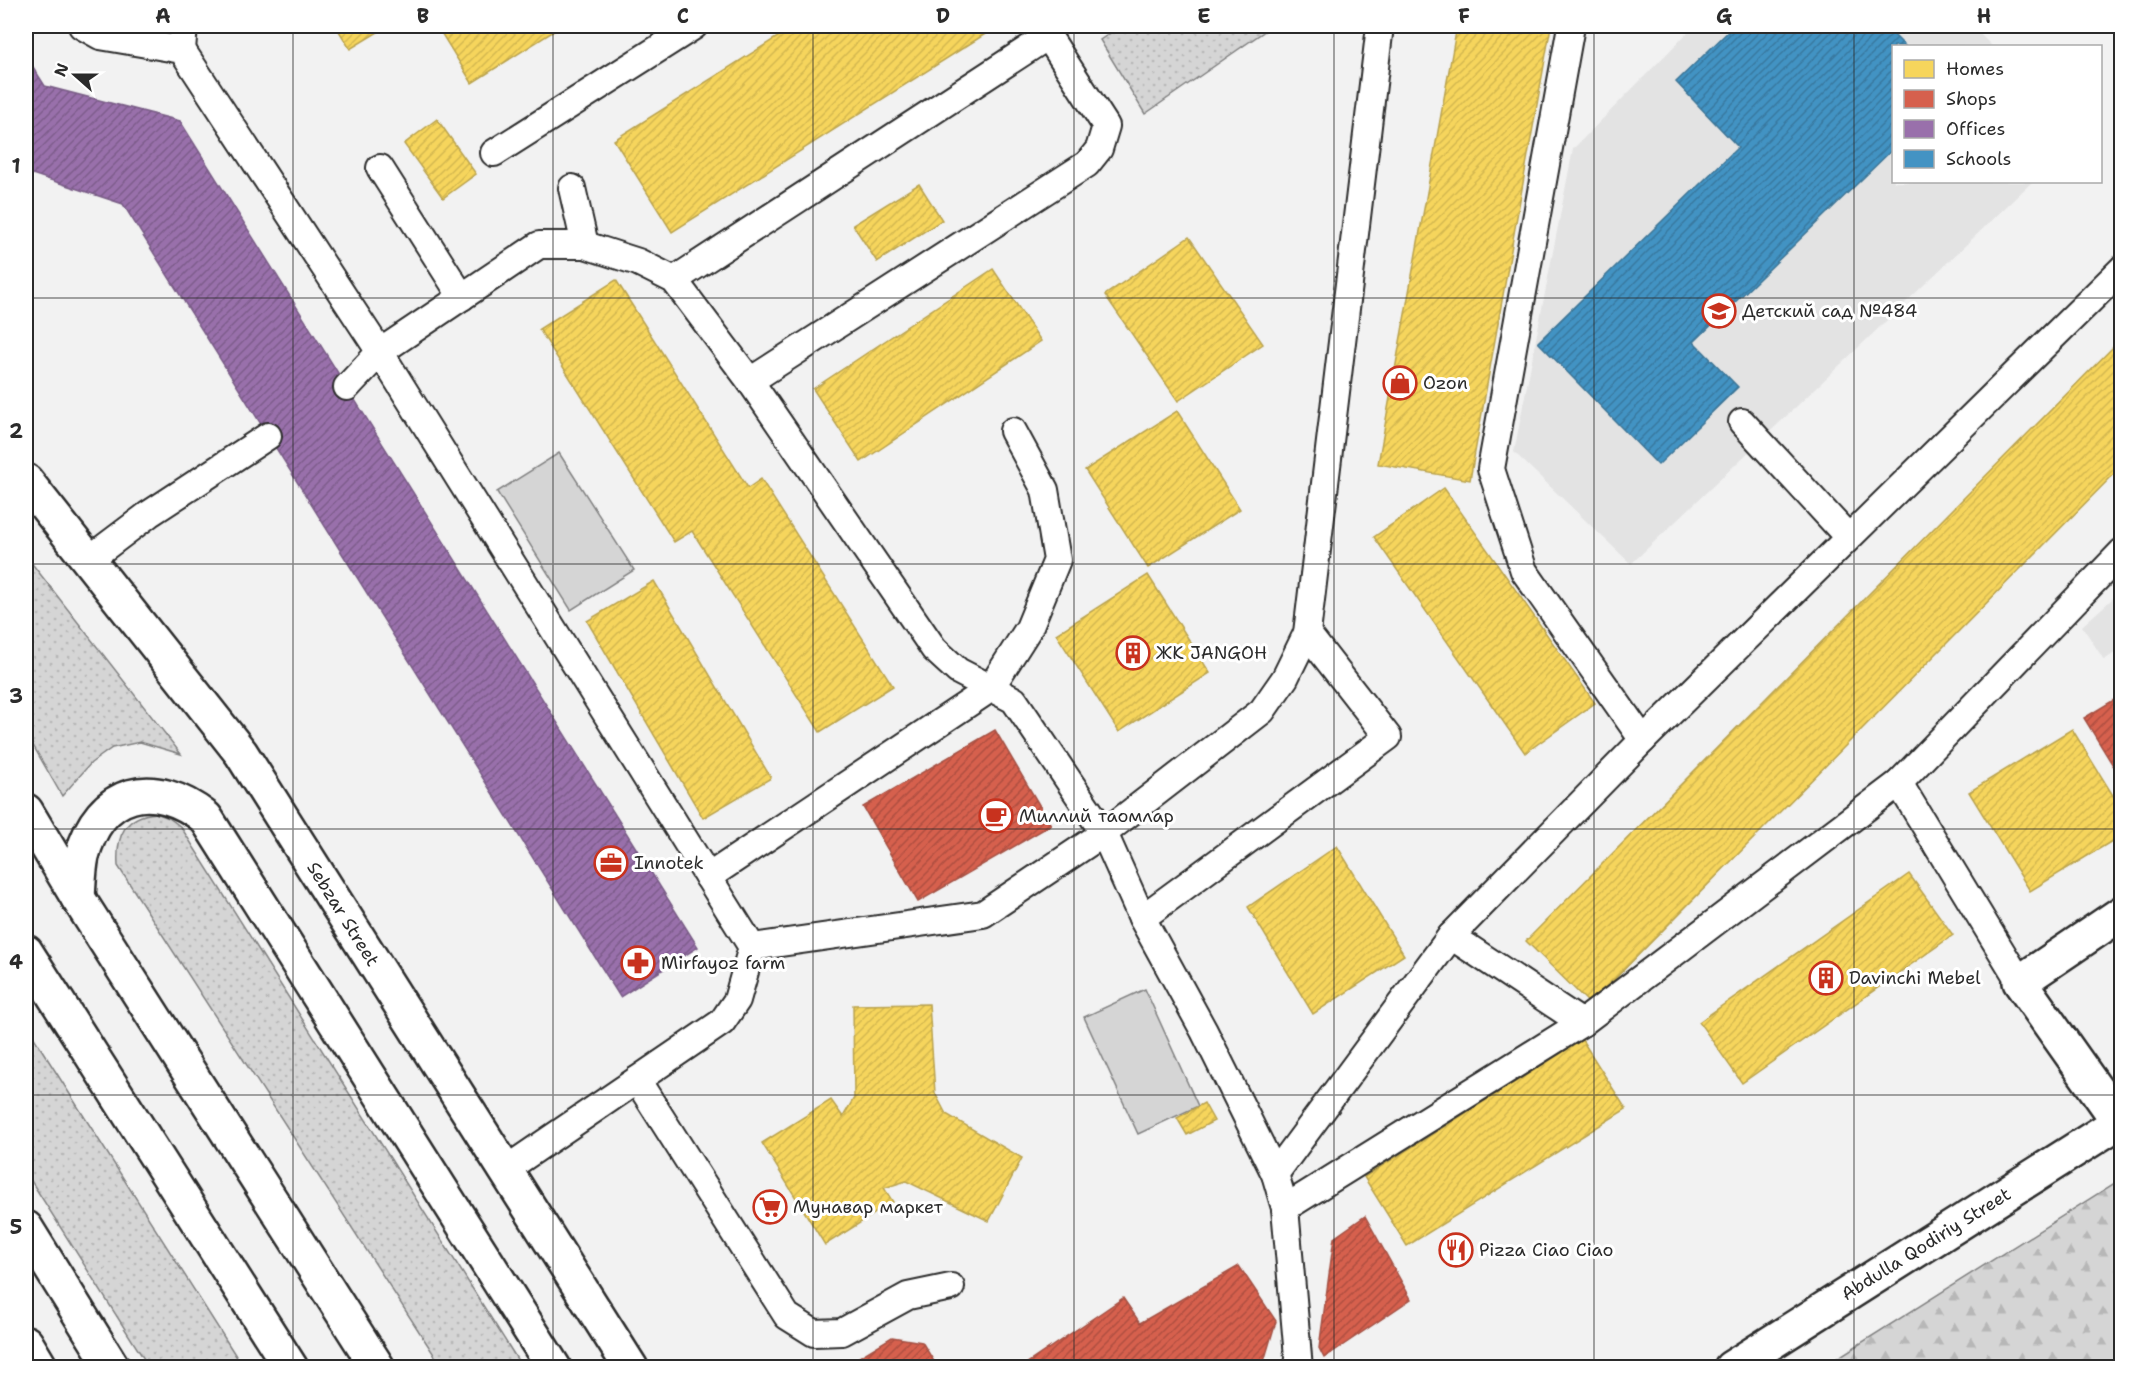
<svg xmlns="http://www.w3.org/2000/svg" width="2147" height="1393" viewBox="0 0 2147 1393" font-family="'Shantell Sans',sans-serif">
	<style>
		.built { fill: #e3e3e3 }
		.grass { fill: url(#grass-dots); stroke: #808080; stroke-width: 1.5 }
		.forest { fill: url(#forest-firs); stroke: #808080; stroke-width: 1.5 }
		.pitch { fill: #d5d5d5; stroke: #808080; stroke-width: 1.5 }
		.homes { fill: url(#homes-hatch); stroke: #b9a24d; stroke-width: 1.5 }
		.shops { fill: url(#shops-hatch); stroke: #a35043; stroke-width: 1.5 }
		.offices { fill: url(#offices-hatch); stroke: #785b85; stroke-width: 1.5 }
		.schools { fill: url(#schools-hatch); stroke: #3c7495; stroke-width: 1.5 }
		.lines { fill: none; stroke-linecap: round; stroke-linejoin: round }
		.service-casing { stroke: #2b2b2b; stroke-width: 30 }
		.minor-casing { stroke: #2b2b2b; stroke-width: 38 }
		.tertiary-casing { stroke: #2b2b2b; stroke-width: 38 }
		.secondary-casing { stroke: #2b2b2b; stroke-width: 38 }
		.primary-casing { stroke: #2b2b2b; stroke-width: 38 }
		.service { stroke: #fff; stroke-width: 26 }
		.minor { stroke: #fff; stroke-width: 33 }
		.tertiary { stroke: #fff; stroke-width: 33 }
		.secondary { stroke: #fff; stroke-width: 33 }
		.primary { stroke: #fff; stroke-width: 33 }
		.grid { fill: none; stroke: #2b2b2b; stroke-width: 1.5; stroke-opacity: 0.55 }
		.labels { text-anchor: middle; stroke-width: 6; stroke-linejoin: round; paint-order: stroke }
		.poi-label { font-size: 18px; fill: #2b2b2b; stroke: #fff; text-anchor: start }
		.street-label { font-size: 18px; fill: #2b2b2b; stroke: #fff }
		.neatline { fill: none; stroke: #2b2b2b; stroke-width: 2 }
		.grid-label { font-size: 20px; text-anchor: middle; font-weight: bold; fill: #2b2b2b }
	</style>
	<defs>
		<pattern id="grass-dots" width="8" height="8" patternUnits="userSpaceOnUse" patternTransform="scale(1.5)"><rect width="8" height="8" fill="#d5d5d5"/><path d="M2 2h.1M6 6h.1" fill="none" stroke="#b7b7b7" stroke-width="1.8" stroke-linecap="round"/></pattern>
		<pattern id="forest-firs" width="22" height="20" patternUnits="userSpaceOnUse" patternTransform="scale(1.5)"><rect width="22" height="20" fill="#d5d5d5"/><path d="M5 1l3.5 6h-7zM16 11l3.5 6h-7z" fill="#b7b7b7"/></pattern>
		<pattern id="homes-hatch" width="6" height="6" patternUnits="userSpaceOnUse" patternTransform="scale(1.5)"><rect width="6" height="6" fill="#f6d55c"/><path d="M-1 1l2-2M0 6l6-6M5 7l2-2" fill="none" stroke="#d3b750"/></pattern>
		<pattern id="shops-hatch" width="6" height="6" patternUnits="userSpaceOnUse" patternTransform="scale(1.5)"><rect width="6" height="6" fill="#d6604d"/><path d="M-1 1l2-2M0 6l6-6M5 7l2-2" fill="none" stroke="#ae4f40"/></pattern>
		<pattern id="offices-hatch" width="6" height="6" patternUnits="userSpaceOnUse" patternTransform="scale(1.5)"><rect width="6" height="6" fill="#9970ab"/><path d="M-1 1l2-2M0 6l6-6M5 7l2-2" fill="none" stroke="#7d5c8b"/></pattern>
		<pattern id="schools-hatch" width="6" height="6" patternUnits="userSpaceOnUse" patternTransform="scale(1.5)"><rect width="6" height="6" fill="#4393c3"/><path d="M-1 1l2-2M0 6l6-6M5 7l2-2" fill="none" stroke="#38789f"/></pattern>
	</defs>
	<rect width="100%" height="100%" fill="#f2f2f2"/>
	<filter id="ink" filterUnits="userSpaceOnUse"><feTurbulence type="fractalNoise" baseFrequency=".0167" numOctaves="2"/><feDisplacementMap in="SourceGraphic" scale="12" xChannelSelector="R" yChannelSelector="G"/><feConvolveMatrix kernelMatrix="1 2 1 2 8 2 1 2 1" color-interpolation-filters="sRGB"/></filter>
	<g filter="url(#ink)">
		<g class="built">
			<path d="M1694 26H1972L1992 46H1894V182H2032L1631 564 1514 452 1573 149Z"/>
			<path d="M2121 591V649L2104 660 2082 626Z"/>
		</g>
		<g class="grass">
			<path d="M1121 26H1272L1145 114 1100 40Z"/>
			<path d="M26 556 181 754 140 742 112 748 91 763 62 796 26 733Z"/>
			<path d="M156 813 169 818 181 827 522 1367H442L118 866C116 836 124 816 156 813Z"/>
			<path d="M26 1025 243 1367H149L26 1173Z"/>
		</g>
		<path class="forest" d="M2121 1179V1367H1823Z"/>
		<g class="pitch">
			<path d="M559 453 634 570 571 610 497 492Z"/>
			<path d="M1145 989 1198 1106 1138 1134 1084 1017Z"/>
		</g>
		<g class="homes">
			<path d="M336 26H388L350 49Z"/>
			<path d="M437 26H562L472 83Z"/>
			<path d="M795 26H998L672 232 614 140Z"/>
			<path d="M1457 26H1551L1470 480 1378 464Z"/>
			<path d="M437 119 476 174 443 198 404 144Z"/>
			<path d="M919 184 942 220 877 262 853 225Z"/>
			<path d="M1189 237 1263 344 1178 401 1105 295Z"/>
			<path d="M993 269 1041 341 861 462 813 389Z"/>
			<path d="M616 280 748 488 761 479 893 686 820 732 692 531 674 542 539 329Z"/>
			<path d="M2122 338V466L1590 1004 1526 941Z"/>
			<path d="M1177 411 1240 509 1148 568 1085 470Z"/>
			<path d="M1444 488 1595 703 1525 753 1374 537Z"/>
			<path d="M1148 575 1210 673 1119 732 1056 634Z"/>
			<path d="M654 581 771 778 703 818 587 621Z"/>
			<path d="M2072 729 2122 810V835L2030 891 1969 792Z"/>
			<path d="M1337 846 1404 955 1313 1014 1248 907Z"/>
			<path d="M1909 874 1953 935 1742 1083 1699 1022Z"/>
			<path d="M929 1004 935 1093 946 1114 1022 1158 989 1221 906 1181 884 1188 893 1202 825 1245 762 1143 831 1100 843 1117 854 1098 853 1005Z"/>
			<path d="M1582 1040 1626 1109 1407 1246 1364 1177Z"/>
			<path d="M1204 1103 1214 1121 1187 1135 1177 1118Z"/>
		</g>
		<g class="shops">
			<path d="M2122 695V780L2084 718Z"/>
			<path d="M995 730 1051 825 918 902 863 807Z"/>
			<path d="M1365 1216 1411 1299 1324 1358 1319 1348 1334 1238Z"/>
			<path d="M1239 1266 1276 1321 1262 1368H1020L1123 1298 1140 1323Z"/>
			<path d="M892 1337 922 1342 938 1368H841Z"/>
		</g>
		<path class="offices" d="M26 56 45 86 180 121 698 947 620 997 123 204 26 172Z"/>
		<path class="schools" d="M1734 26H1885L1905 46H1894V148L1694 342 1738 387 1658 465 1538 342 1738 147 1676 82Z"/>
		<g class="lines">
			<g class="service-casing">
				<g id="service">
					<path d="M82 26 100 36 182 50 380 352 752 947 737 1000 722 1022 505 1170"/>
					<path d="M1571 26 1491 469 1524 571 1643 740"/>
					<path d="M182 50 184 26"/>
					<path d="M494 153 694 26"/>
					<path d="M380 168 462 297"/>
					<path d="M585 245 638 262 674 280 750 381 934 649 958 671 1014 700 1104 833 1262 711 1285 678 1307 633 1380 26"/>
					<path d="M674 280 1048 36 1106 126 1099 149 1087 164 750 381"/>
					<path d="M347 387 380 352 539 245H585L572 188"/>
					<path d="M1742 422 1848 537"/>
					<path d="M88 560 149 514 268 436"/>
					<path d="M1899 783 2020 982"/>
					<path d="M708 877 990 689 1029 628 1057 560 1045 490 1013 431"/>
					<path d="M1142 918 1388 737 1307 633"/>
					<path d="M1451 936 1582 1023"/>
					<path d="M752 947 983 914 1104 833 1142 918 1204 1031 1275 1174 1285 1208 1299 1368"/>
					<path d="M637 1080 787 1316 814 1333 842 1332 908 1296 951 1287"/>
					<path d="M1275 1174 1451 936 1643 740 2122 269"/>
					<path d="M1285 1208 1582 1023 1899 783 2122 552"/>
				</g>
			</g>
			<g class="minor-casing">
				<path id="minor" d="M2119 1122 2020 982 2122 913"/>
			</g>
			<g class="tertiary-casing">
				<path id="tertiary" d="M26 1343 41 1368"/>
			</g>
			<g class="secondary-casing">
				<path id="secondary" d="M26 481 241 753 631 1368"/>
			</g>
			<g class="primary-casing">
				<g id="primary">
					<path d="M26 811 78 898 378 1368"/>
					<path d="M78 898C79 884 79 870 82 856 100 789 154 777 206 818L554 1368"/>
					<path d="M26 952 291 1368"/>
					<path d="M26 1228 113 1368"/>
					<path d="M1731 1368 2122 1120"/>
				</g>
			</g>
			<use href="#service" class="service"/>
			<use href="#minor" class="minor"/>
			<use href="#tertiary" class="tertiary"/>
			<use href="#secondary" class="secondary"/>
			<use href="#primary" class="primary"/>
		</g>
	</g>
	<path class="grid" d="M293 26V1368M553 26V1368M813 26V1368M1074 26V1368M1334 26V1368M1594 26V1368M1854 26V1368M26 298H2122M26 564H2122M26 829H2122M26 1095H2122"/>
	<defs>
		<g id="school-ring" transform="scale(1.725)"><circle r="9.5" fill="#fff" stroke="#c8321e" stroke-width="1.5"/><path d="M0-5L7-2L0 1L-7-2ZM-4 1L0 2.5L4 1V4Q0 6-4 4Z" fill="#c8321e"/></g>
		<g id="shop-ring" transform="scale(1.725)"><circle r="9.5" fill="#fff" stroke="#c8321e" stroke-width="1.5"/><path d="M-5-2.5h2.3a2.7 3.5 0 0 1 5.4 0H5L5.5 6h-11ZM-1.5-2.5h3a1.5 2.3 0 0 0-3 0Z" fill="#c8321e"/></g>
		<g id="building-ring" transform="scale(1.725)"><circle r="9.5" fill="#fff" stroke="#c8321e" stroke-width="1.5"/><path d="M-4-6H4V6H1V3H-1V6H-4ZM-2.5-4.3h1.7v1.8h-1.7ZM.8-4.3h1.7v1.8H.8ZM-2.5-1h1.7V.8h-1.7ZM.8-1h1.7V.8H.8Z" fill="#c8321e"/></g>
		<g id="cafe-ring" transform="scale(1.725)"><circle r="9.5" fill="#fff" stroke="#c8321e" stroke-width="1.5"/><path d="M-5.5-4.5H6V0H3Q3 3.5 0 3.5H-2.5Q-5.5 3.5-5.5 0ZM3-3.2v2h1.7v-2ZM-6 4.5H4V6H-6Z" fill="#c8321e"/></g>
		<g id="office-ring" transform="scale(1.725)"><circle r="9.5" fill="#fff" stroke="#c8321e" stroke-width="1.5"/><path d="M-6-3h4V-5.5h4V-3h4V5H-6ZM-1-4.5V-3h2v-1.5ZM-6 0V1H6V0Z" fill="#c8321e"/></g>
		<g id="pharmacy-ring" transform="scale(1.725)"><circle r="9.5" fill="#fff" stroke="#c8321e" stroke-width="1.5"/><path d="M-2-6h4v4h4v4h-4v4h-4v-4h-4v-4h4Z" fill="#c8321e"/></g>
		<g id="supermarket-ring" transform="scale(1.725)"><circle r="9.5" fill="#fff" stroke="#c8321e" stroke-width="1.5"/><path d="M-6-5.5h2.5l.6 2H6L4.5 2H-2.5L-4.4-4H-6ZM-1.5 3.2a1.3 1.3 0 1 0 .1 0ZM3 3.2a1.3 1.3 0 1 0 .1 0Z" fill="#c8321e"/></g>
		<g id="restaurant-ring" transform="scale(1.725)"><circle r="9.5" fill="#fff" stroke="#c8321e" stroke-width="1.5"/><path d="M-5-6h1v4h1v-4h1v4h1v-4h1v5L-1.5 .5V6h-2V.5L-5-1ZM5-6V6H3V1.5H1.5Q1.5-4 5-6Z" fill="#c8321e"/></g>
	</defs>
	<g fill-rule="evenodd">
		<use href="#school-ring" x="1719" y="311"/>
		<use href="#shop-ring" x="1400" y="383"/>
		<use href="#building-ring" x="1133" y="653"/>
		<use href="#cafe-ring" x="996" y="816"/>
		<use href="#office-ring" x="611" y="863"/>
		<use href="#pharmacy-ring" x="638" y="963"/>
		<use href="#building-ring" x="1826" y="978"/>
		<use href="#supermarket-ring" x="770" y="1207"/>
		<use href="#restaurant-ring" x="1456" y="1250"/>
	</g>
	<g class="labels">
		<g class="poi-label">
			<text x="1742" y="317">Детский сад №484</text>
			<text x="1423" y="389">Ozon</text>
			<text x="1156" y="659">ЖК JANGOH</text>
			<text x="1019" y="822">Миллий таомлар</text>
			<text x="634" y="869">Innotek</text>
			<text x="661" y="969">Mirfayoz farm</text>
			<text x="1849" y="984">Davinchi Mebel</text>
			<text x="793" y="1213">Мунавар маркет</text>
			<text x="1479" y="1256">Pizza Ciao Ciao</text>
		</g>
		<g class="street-label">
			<text transform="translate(343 914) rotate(58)" y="6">Sebzar Street</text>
			<text transform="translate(1926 1244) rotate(-32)" y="6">Abdulla Qodiriy Street</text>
		</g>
	</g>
	<rect width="2147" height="1393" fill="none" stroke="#fff" stroke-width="66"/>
	<rect x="1892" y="45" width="210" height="138" fill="#ffffff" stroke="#aaaaaa" stroke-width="1.5"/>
	<rect x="1904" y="60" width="30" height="18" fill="#f6d55c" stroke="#aaaaaa" stroke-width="1.5"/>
	<text x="1946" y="75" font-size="18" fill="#2b2b2b">Homes</text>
	<rect x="1904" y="90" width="30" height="18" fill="#d6604d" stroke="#aaaaaa" stroke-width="1.5"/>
	<text x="1946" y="105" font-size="18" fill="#2b2b2b">Shops</text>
	<rect x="1904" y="120" width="30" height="18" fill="#9970ab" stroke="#aaaaaa" stroke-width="1.5"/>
	<text x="1946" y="135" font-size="18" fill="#2b2b2b">Offices</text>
	<rect x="1904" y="150" width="30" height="18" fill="#4393c3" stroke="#aaaaaa" stroke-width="1.5"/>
	<text x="1946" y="165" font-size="18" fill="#2b2b2b">Schools</text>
	<g transform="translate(75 75) rotate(291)" stroke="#ffffff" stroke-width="4.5" paint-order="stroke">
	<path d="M0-4.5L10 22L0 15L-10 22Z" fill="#2b2b2b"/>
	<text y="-9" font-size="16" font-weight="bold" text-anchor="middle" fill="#2b2b2b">N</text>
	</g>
	<rect x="33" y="33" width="2081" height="1327" class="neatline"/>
	<g class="grid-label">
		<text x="163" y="23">A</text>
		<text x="423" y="23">B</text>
		<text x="683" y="23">C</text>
		<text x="943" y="23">D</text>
		<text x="1204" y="23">E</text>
		<text x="1464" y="23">F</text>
		<text x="1724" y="23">G</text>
		<text x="1984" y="23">H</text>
		<text x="16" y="173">1</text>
		<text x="16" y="438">2</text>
		<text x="16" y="703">3</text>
		<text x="16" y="969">4</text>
		<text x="16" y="1234">5</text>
	</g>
</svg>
